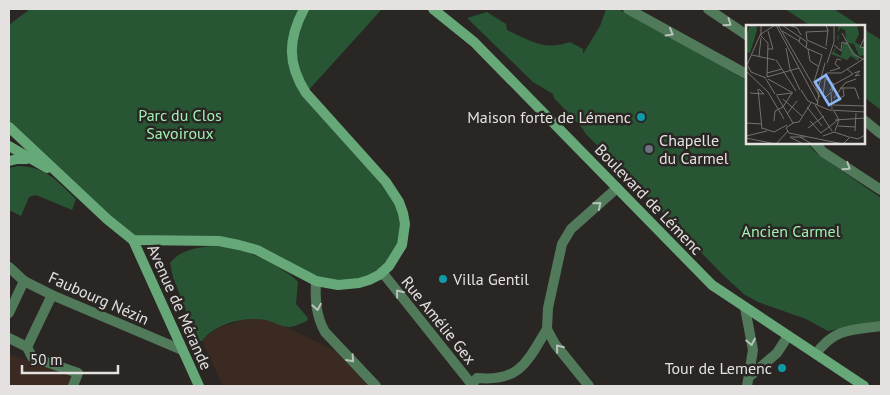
<svg xmlns="http://www.w3.org/2000/svg" width="890" height="395" viewBox="0 0 890 395" font-family="'PT Sans',sans-serif">
	<style>
		.education { fill: #3b2a21 }
		.green { fill: #285634 }
		.lines { fill: none; stroke-linecap: round; stroke-linejoin: round }
		.minor { stroke: #517a5b; stroke-width: 10 }
		.tertiary { stroke: #517a5b; stroke-width: 10 }
		.secondary { stroke: #66a877; stroke-width: 10 }
		.oneway { stroke: #b8c2b8 }
		.culture-dot { fill: #0f9aa8; stroke: #2a2624; stroke-width: 2 }
		.worship-dot { fill: #6b7280; stroke: #2a2624; stroke-width: 2 }
		.labels { text-anchor: middle; stroke-width: 5; stroke-linejoin: round; paint-order: stroke }
		.park-label { font-size: 16px; fill: #9ff0b1; stroke: #2a2624 }
		.poi-label { font-size: 16px; fill: #e4e1e0; stroke: #2a2624; text-anchor: end }
		.street-label { font-size: 16px; fill: #e4e1e0; stroke: #2a2624 }
		.inset-road { fill: none; stroke: #74716f; stroke-width: 1 }
		.view { fill: #8bb9fc; fill-opacity: 0.15; stroke: #8bb9fc; stroke-width: 2.5 }
		.inset-edge { fill: none; stroke: #e4e1e0; stroke-width: 2.5 }
	</style>
	<rect width="100%" height="100%" fill="#2a2624"/>
	<g class="education">
		<path d="M247 319H260L280 324 334 350 370 386H223L202 341 212 332 221 327Z"/>
		<path d="M9 354 73 376 69 386H9Z"/>
	</g>
	<g class="green">
		<path d="M30 9H382L306 93 394 192 405 234 382 272 338 285 239 245 133 240 9 127V25Z"/>
		<path d="M606 9H618L653 27 747 81 748 142 807 143 816 153 881 198V321L828 331 806 319 758 302 745 295 722 274 585 133 583 129 554 98 553 94 533 82 467 18 487 12 506 24 507 30C532 41 543 51 570 42L583 49V54L600 26Z"/>
		<path d="M785 9H834L860 26H811Z"/>
		<path d="M864 29 881 40V110L864 97Z"/>
		<path d="M18 166C45 166 57 181 76 199L72 210 36 195 29 197 21 216 9 210V168Z"/>
		<path d="M217 245C242 249 254 254 276 266 284 271 292 275 298 282L296 304 308 318 307 321C301 323 295 327 289 327 282 327 274 322 266 320 246 316 215 323 202 341H198L173 277 170 263C182 248 199 248 217 245Z"/>
	</g>
	<g class="lines">
		<g class="minor">
			<path d="M628 9 748 75"/>
			<path d="M814 142 823 152 881 190"/>
			<path d="M9 267 24 281 52 295 182 350"/>
			<path d="M382 272 473 386"/>
			<path d="M316 281C315 300 316 316 325 332L376 386"/>
			<path d="M745 308 753 350 747 386"/>
			<path d="M9 313 24 281"/>
			<path d="M9 338 27 347 32 357 78 373 73 386"/>
			<path d="M27 347 52 295"/>
			<path d="M816 354C834 328 852 330 881 326"/>
			<path d="M749 377 777 353 788 336"/>
			<path d="M472 385 477 378C520 382 527 362 547 329"/>
			<path d="M589 386 555 344 547 329 548 308 562 244 571 229 617 188"/>
		</g>
		<g class="tertiary">
			<path d="M708 9 748 36"/>
			<path d="M864 120 881 134"/>
		</g>
		<g class="secondary">
			<path d="M433 9 474 42 712 285 864 386"/>
			<path d="M9 127 107 219 133 240 219 241 239 245 257 250 316 281 338 285 359 283 369 280 379 275 389 266 402 245 405 224 403 213 399 202 386 182 306 93C287 64 288 39 304 9"/>
			<path d="M9 146 47 168"/>
			<path d="M9 161 17 159H27"/>
			<path d="M133 240 199 386"/>
		</g>
	</g>
	<defs><path id="oneway-chevron" d="M-2-3.5L2.5 0L-2 3.5" fill="none" stroke-width="1.6" stroke-linecap="round" stroke-linejoin="round" transform="scale(1.25)"/></defs>
	<g class="oneway">
		<use href="#oneway-chevron" transform="translate(728 23) rotate(35)"/>
		<use href="#oneway-chevron" transform="translate(670 33) rotate(30)"/>
		<use href="#oneway-chevron" transform="translate(847 167) rotate(33)"/>
		<use href="#oneway-chevron" transform="translate(598 205) rotate(-40)"/>
		<use href="#oneway-chevron" transform="translate(399 293) rotate(-129)"/>
		<use href="#oneway-chevron" transform="translate(317 307) rotate(80)"/>
		<use href="#oneway-chevron" transform="translate(751 342) rotate(79)"/>
		<use href="#oneway-chevron" transform="translate(559 348) rotate(-129)"/>
		<use href="#oneway-chevron" transform="translate(351 359) rotate(48)"/>
	</g>
	<g class="culture-dot">
		<circle cx="641" cy="117" r="5"/>
		<circle cx="443" cy="279" r="5"/>
		<circle cx="782" cy="368" r="5"/>
	</g>
	<circle class="worship-dot" cx="649" cy="149" r="5"/>
	<g class="labels">
		<g class="park-label">
			<text x="180" y="121">Parc du Clos<tspan x="180" dy="18">Savoiroux</tspan></text>
			<text x="791" y="237">Ancien Carmel</text>
		</g>
		<g class="poi-label">
			<text x="631" y="123">Maison forte de Lémenc</text>
			<text x="659" y="146" text-anchor="start">Chapelle<tspan x="659" dy="18">du Carmel</tspan></text>
			<text x="453" y="285" text-anchor="start">Villa Gentil</text>
			<text x="772" y="374">Tour de Lemenc</text>
		</g>
		<g class="street-label">
			<text transform="translate(649 199) rotate(46)" y="6">Boulevard de Lémenc</text>
			<text transform="translate(99 298) rotate(24)" y="6">Faubourg Nézin</text>
			<text transform="translate(180 307) rotate(66)" y="6">Avenue de Mérande</text>
			<text transform="translate(439 320) rotate(51)" y="6">Rue Amélie Gex</text>
		</g>
	</g>
	<g transform="translate(746 25)">
		<rect width="119" height="119" fill="#2a2624"/>
		<path d="M4 0H10L11 5 4 28 0 27V11ZM92 0H111L113 9 109 17 119 23V30L113 31 108 19 102 18 113 33 112 36 105 31 101 35 85 29 93 19ZM94 3 99 5 100 17 97 18 95 31 88 27 94 18 91 13Z" fill="#285634" fill-rule="evenodd"/>
		<path class="inset-road" d="M15 0V11L22 18 21 52M32 0 74 72M36 0 61 17 60 23M43 0 51 3 55 10M36 6 53 16M60 7 82 6 80 0M60 7 61 15 81 24M96 8 107 29 117 34M15 9 29 0M119 12 114 22 119 23M54 13 53 17 60 23 76 30 68 57 73 69 71 80M88 20 95 26 96 17 101 19M80 21 82 5M40 23 44 44 54 65M22 24H27L22 6M62 24 64 36 72 41M6 30 29 35M13 31 15 13M30 35 50 66M81 38 88 17V0M2 41 5 47 20 53M0 42 15 8M53 43 72 78M0 46 22 67 38 94M84 46 94 43 89 39 91 34 95 35M21 48 36 44M80 48 77 70 80 72 85 67 86 84M81 48H95L119 33M108 48 114 46 109 51 114 50M21 52 53 43 30 0M20 54 29 69M22 54 47 68M80 54 88 59 86 67M94 63H109L113 74M12 64 16 104M72 64 79 38M55 65 62 76 83 85 119 87M84 66 87 60 107 49 101 44M4 68 18 69 13 64M30 70 46 68M31 71 47 98 40 103 43 108M88 73 99 58 110 54M37 74 56 91M90 75 98 71 97 63M69 80 86 106M87 80 119 81M61 82 76 101M88 86 93 95 89 106M41 89 51 76M89 95 119 93M28 96 29 86 37 82 46 68M64 96 75 108M0 98 16 99M47 98 53 97 65 78M92 101 109 102M16 103 28 107 41 100M62 103 78 91M109 106 110 88M43 108 97 119 104 112M75 108 92 95M0 111 21 106M77 111 88 107 103 112M54 112H44L57 119M59 112H54L66 119M104 112 112 114 119 110M0 113 30 119M30 119 42 106"/>
		<path class="view" d="M80 50 94 74 83 80 69 57Z"/>
		<rect width="119" height="119" class="inset-edge"/>
	</g>
	<rect width="890" height="395" fill="none" stroke="#e4e1e0" stroke-width="20"/>
	<path d="M22 365v8h96v-8" fill="none" stroke="#e4e1e0" stroke-width="2.5"/>
	<text x="30" y="365" font-size="15" fill="#e4e1e0" stroke="#2a2624" stroke-width="4" paint-order="stroke">50 m</text>
</svg>
